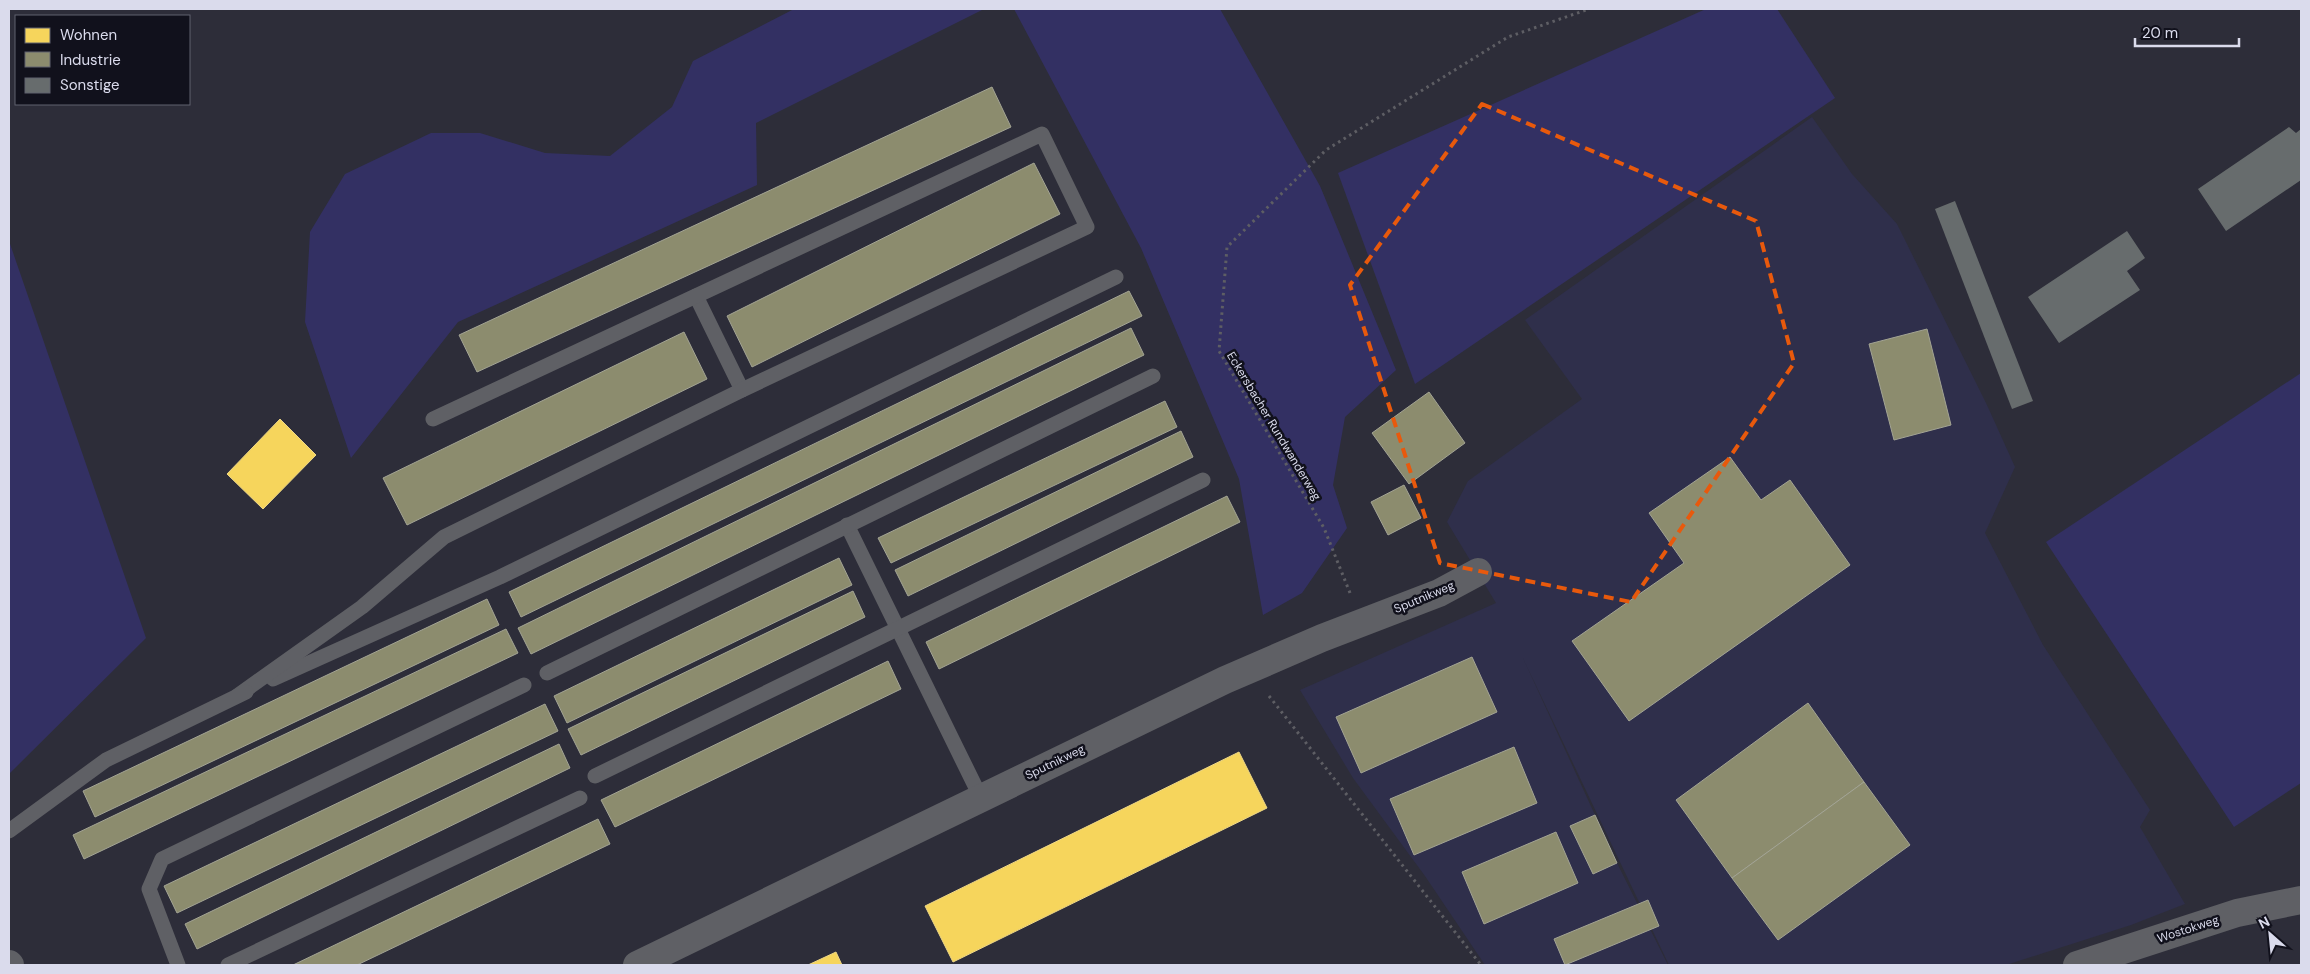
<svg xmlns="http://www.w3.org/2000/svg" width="2310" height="974" viewBox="0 0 2310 974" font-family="'DM Sans',sans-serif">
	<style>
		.built { fill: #2f2f4b }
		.green { fill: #333063 }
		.homes { fill: #f6d55c; stroke: #eed787 }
		.industry { fill: #8c8c6e; stroke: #a3a494 }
		.building { fill: #676c6d }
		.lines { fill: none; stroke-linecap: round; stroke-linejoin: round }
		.path { stroke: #5e5e64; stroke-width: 3; stroke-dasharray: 2.5 4; stroke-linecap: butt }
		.lane { stroke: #5f6065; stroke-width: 15 }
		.street { stroke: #5f6065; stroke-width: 28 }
		.marked { fill: none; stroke: #e8590c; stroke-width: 4; stroke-dasharray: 10 6; stroke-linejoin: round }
		.labels { text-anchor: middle; stroke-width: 5; stroke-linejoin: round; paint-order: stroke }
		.street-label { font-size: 12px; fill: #dadbec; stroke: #11111c }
	</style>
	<rect width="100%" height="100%" fill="#2d2d39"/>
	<path class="built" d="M1812 117 1852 174 1897 224 1987 405 2015 467 1985 533 2043 645 2150 810 2140 827 2185 904 2131 925 2006 965H1669L1522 656 1617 863 1668 965H1485L1425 876 1353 778 1300 690 1496 603 1447 522 1468 481 1582 399 1525 320Z"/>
	<g class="green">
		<path d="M794 9H984L756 123 757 185 458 322 351 458 305 322 310 232 345 174 431 133H480L545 153 610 156 672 107 693 61Z"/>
		<path d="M1014 9H1220L1320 186 1396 370 1345 417 1333 485 1347 528 1302 593 1263 615 1239 479 1141 248Z"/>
		<path d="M1706 9H1777L1835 98 1415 384 1338 173Z"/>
		<path d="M9 241 146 638 9 774Z"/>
		<path d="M2301 373V783L2234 827 2046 542Z"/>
	</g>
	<g class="homes">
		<path d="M280 419 316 455 263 509 227 474Z"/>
		<path d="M1239 752 1267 808 953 962 925 906Z"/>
		<path d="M836 952 842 965H808Z"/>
	</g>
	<g class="industry">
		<path d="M992 87 1011 127 477 372 459 335Z"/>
		<path d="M1034 163 1060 214 752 367 727 316Z"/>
		<path d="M1129 291 1142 316 521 617 509 592Z"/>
		<path d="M1131 328 1144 355 531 654 518 628Z"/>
		<path d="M1927 329 1951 425 1894 440 1869 344Z"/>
		<path d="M684 332 707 379 407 525 383 478Z"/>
		<path d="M1429 392 1465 443 1409 484 1372 433Z"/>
		<path d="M1165 401 1177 427 891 563 878 538Z"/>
		<path d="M1181 431 1193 457 908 596 895 570Z"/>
		<path d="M1730 457 1761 500 1790 480 1850 565 1629 721 1572 641 1684 563 1649 513Z"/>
		<path d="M1404 485 1421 518 1388 535 1371 502Z"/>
		<path d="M1227 496 1240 522 939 669 926 642Z"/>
		<path d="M839 558 852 585 567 723 554 696Z"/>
		<path d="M853 591 865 617 581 755 568 729Z"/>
		<path d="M487 599 499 625 95 817 83 791Z"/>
		<path d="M506 629 518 653 84 859 73 835Z"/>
		<path d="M1472 657 1497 712 1361 773 1336 717Z"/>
		<path d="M888 661 901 689 615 827 601 800Z"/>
		<path d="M1808 703 1864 782 1732 878 1676 800Z"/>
		<path d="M545 704 558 731 177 913 164 886Z"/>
		<path d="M559 744 570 768 197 949 185 924Z"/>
		<path d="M1514 747 1537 803 1414 855 1390 799Z"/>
		<path d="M1864 782 1910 845 1778 940 1732 878Z"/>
		<path d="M1595 815 1617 863 1593 874 1570 826Z"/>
		<path d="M598 819 610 844 357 965H293Z"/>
		<path d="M1556 832 1578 883 1484 924 1462 872Z"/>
		<path d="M1648 900 1659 926 1565 965 1554 939Z"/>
	</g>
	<g class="building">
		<path d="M2289 127 2296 133 2301 129V180L2226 231 2198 189Z"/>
		<path d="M1955 201 2033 401 2012 409 1935 209Z"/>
		<path d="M2127 231 2145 258 2127 271 2140 290 2059 343 2028 297Z"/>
	</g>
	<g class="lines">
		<g class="path">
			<path d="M1350 593 1324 528 1219 351 1227 247 1326 150 1508 37 1589 9"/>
			<path d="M1269 696 1481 965"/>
		</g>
		<g class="lane">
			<path d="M696 296 742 390"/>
			<path d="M847 525 981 798"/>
			<path d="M547 673 1153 376"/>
			<path d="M273 679 500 577 1116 277"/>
			<path d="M237 696 362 607 444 537 742 390 1087 227 1042 134 433 419"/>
			<path d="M595 776 1203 480"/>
			<path d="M9 831 106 760 246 692"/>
			<path d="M178 965 149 889 162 859 524 685"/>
			<path d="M228 965 580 798"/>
		</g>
		<g class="street">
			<path d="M9 964 10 965"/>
			<path d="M637 965 1225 680 1322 638 1439 593 1478 572"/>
			<path d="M2077 965 2237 913 2301 900"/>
		</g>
	</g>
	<path class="marked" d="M1482 104 1756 221 1794 363 1631 602 1440 563 1350 285Z"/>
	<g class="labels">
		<g class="street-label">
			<text transform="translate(1274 426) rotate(59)" y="4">Eckersbacher Rundwanderweg</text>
			<text transform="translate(1424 597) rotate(-23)" y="4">Sputnikweg</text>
			<text transform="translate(1055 762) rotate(-26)" y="4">Sputnikweg</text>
			<text transform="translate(2188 929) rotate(-18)" y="4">Wostokweg</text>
		</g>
	</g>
	<rect width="2310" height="974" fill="none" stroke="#dadbec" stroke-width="20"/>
	<rect x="15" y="15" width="175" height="90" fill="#11111c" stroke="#61626f"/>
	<rect x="25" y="28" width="25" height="15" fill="#f6d55c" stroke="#61626f"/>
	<text x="60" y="40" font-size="15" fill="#dadbec">Wohnen</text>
	<rect x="25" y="52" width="25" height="15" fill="#8c8c6e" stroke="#61626f"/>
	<text x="60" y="65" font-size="15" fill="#dadbec">Industrie</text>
	<rect x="25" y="78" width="25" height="15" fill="#676c6d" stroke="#61626f"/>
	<text x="60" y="90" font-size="15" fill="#dadbec">Sonstige</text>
	<g transform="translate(2270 934) rotate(333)" stroke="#11111c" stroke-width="4" paint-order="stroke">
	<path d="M0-4L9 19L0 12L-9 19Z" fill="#dadbec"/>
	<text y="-8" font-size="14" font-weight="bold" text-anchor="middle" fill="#dadbec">N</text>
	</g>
	<path d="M2135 38v8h104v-8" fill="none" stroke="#dadbec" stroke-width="2.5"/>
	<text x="2142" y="38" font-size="15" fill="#dadbec" stroke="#11111c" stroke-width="4" paint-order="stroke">20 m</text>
</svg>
